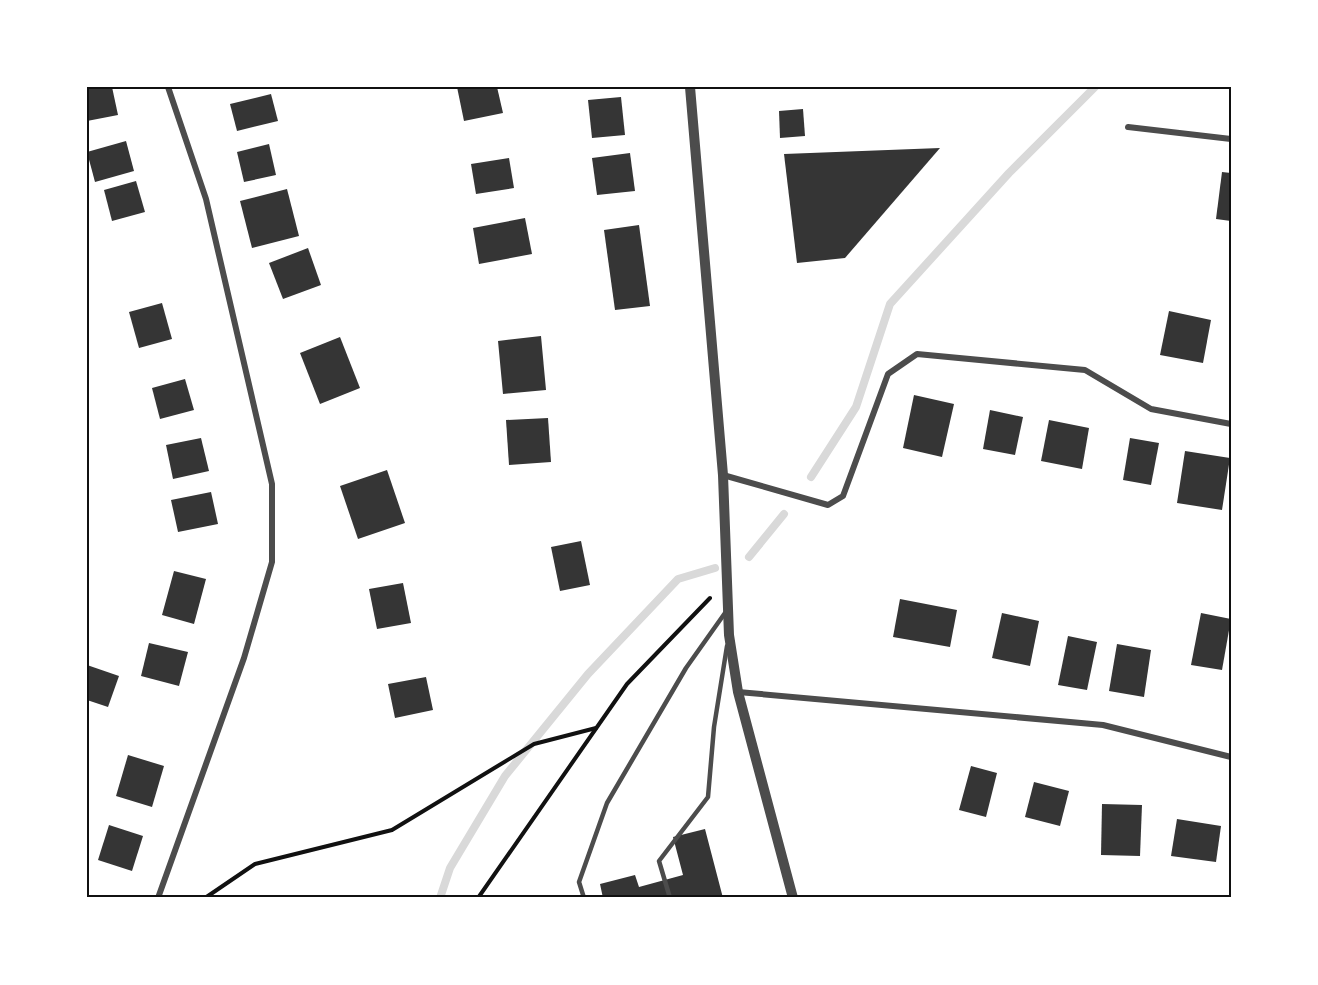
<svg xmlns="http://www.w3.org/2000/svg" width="1318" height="985" viewBox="0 0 1318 985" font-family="Inter,sans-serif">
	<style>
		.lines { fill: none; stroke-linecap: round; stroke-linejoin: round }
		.stream { stroke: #d9d9d9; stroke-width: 8 }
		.building { fill: #353535 }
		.path { stroke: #111; stroke-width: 4 }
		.service { stroke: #4c4c4c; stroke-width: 4.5 }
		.minor { stroke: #4c4c4c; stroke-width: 6 }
		.tertiary { stroke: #4c4c4c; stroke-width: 10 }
		.neatline { fill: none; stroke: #111; stroke-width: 2 }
	</style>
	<rect width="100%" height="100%" fill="#fff"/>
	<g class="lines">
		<g class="stream">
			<path d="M811 477 856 407 890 304 1009 173 1095 87"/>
			<path d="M749 557 784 514"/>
			<path d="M440 898 450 868 505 776 588 674 678 579 715 568"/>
		</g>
	</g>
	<g class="building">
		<path d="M87 87H112L118 115 87 121Z"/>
		<path d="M457 87H497L503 113 464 121Z"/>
		<path d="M271 94 278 121 237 131 230 104Z"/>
		<path d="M621 97 625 135 592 138 588 100Z"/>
		<path d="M803 109 805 136 780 138 779 111Z"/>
		<path d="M126 141 134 171 95 182 87 152Z"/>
		<path d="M269 144 276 175 244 182 237 152Z"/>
		<path d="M940 148 845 258 797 263 784 154Z"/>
		<path d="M630 153 635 191 597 195 592 158Z"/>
		<path d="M509 158 514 188 476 194 471 164Z"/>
		<path d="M1222 172 1231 173V221L1216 219Z"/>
		<path d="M136 181 145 212 112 221 104 190Z"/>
		<path d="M287 189 299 236 252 248 240 201Z"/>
		<path d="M525 218 532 254 479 264 473 228Z"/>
		<path d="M639 225 650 306 615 310 604 230Z"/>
		<path d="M308 248 321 285 283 299 269 263Z"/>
		<path d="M162 303 172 339 139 348 129 312Z"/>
		<path d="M1169 311 1211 320 1203 363 1160 355Z"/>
		<path d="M541 336 546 390 503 394 498 341Z"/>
		<path d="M340 337 360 388 320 404 300 353Z"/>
		<path d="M185 379 194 410 160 419 152 388Z"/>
		<path d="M914 395 954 404 942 457 903 448Z"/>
		<path d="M990 410 1023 417 1015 455 983 449Z"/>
		<path d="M548 418 551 462 509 465 506 420Z"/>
		<path d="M1049 420 1089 428 1082 469 1041 461Z"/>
		<path d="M201 438 209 471 173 479 166 445Z"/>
		<path d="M1130 438 1159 443 1151 485 1123 480Z"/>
		<path d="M1185 451 1230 458 1222 510 1177 503Z"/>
		<path d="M387 470 405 523 358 539 340 486Z"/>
		<path d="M211 492 218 524 178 532 171 500Z"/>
		<path d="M581 541 590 585 560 591 551 547Z"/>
		<path d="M174 571 206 579 194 624 162 615Z"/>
		<path d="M403 583 411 623 377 629 369 589Z"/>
		<path d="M900 599 957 610 950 647 893 637Z"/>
		<path d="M1002 613 1039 621 1030 666 992 658Z"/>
		<path d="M1201 613 1231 619 1222 670 1191 665Z"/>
		<path d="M1068 636 1097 642 1087 690 1058 685Z"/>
		<path d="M149 643 188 652 179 686 141 676Z"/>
		<path d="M1117 644 1151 650 1144 697 1109 691Z"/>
		<path d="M87 665 119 676 108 707 87 700Z"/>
		<path d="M426 677 433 710 395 718 388 684Z"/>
		<path d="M128 755 164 766 152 807 116 796Z"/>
		<path d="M971 766 997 773 986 817 959 810Z"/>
		<path d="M1034 782 1069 791 1060 826 1025 817Z"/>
		<path d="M1102 804 1142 805 1140 856 1101 855Z"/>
		<path d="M1177 819 1221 826 1216 862 1171 856Z"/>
		<path d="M109 825 143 836 132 871 98 860Z"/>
		<path d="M705 829 723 898H603L600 884 635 875 639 887 683 875 673 837Z"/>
	</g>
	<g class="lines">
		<g class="path">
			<path d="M205 898 255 864 392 830 534 744 596 728"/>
			<path d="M478 898 627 684 710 598"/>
		</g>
		<g class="service">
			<path d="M584 898 579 882 607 803 686 668 725 613"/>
			<path d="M670 898 659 861 708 797 714 727 727 646"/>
		</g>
		<g class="minor">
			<path d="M1128 127 1231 139"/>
			<path d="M723 475 828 505 843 496 888 374 917 354 1085 370 1151 409 1231 424"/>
			<path d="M738 692 1103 725 1231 757"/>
			<path d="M158 898 244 658 272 562V484L206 199 168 87"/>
		</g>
		<path class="tertiary" d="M690 87 723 475 729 635 738 692 793 898"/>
	</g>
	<rect width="1318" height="985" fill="none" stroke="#ffffff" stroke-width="177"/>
	<rect x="88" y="88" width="1142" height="808" class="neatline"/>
</svg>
